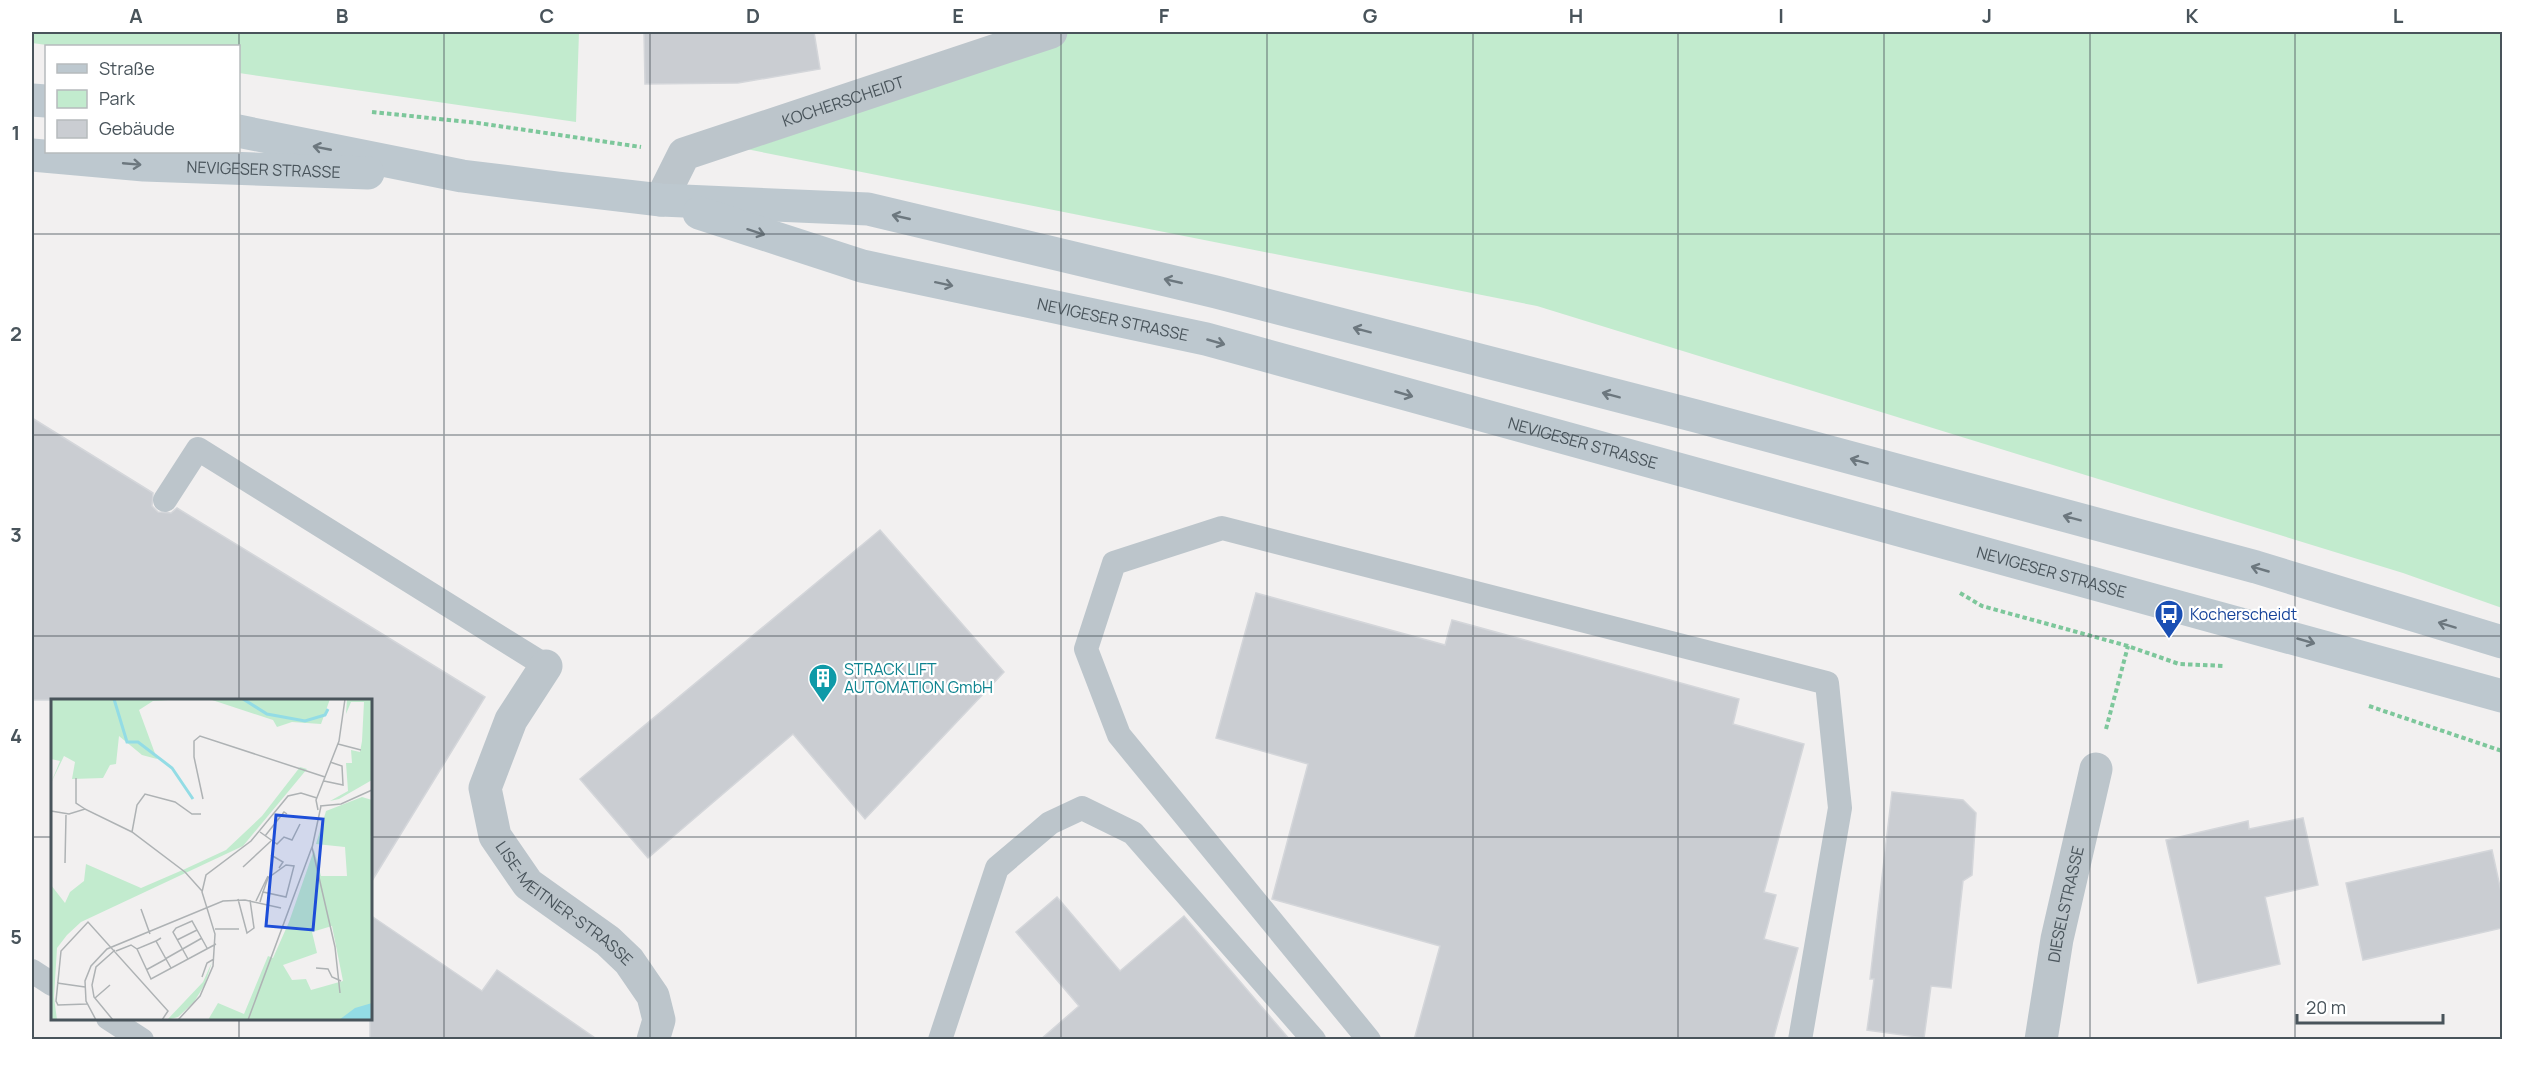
<svg xmlns="http://www.w3.org/2000/svg" width="2534" height="1071" viewBox="0 0 2534 1071" font-family="Manrope,sans-serif">
	<style>
		.green { fill: #c2ebce }
		.building { fill: #cacdd2; stroke: #d4d6da; stroke-width: 1.5 }
		.lines { fill: none; stroke-linecap: round; stroke-linejoin: round }
		.path { stroke: #7dc79b; stroke-width: 4; stroke-dasharray: 4.5 3; stroke-linecap: butt }
		.service { stroke: #bcc5cb; stroke-width: 24 }
		.minor { stroke: #bcc5cb; stroke-width: 33 }
		.secondary { stroke: #bdc8cf; stroke-width: 33 }
		.oneway { stroke: #6c777e }
		.grid { fill: none; stroke: #49545b; stroke-width: 1.5; stroke-opacity: 0.55 }
		.labels { text-anchor: middle; stroke-width: 4.5; stroke-linejoin: round; paint-order: stroke }
		.street-label { font-size: 16px; fill: #49545b; stroke: #fff }
		.transit-label { font-size: 16px; fill: #164399; stroke: #fff; text-anchor: start }
		.culture-label { font-size: 16px; fill: #0d838f; stroke: #fff; text-anchor: start }
		.inset-river { fill: none; stroke: #93dce5; stroke-width: 3 }
		.inset-road { fill: none; stroke: #aeb2b4; stroke-width: 1.5 }
		.view { fill: #1d4ed8; fill-opacity: 0.15; stroke: #1d4ed8; stroke-width: 3 }
		.inset-edge { fill: none; stroke: #49545b; stroke-width: 3 }
		.neatline { fill: none; stroke: #49545b; stroke-width: 2 }
		.grid-label { font-size: 20px; text-anchor: middle; font-weight: bold; fill: #49545b }
	</style>
	<rect width="100%" height="100%" fill="#f2f0f0"/>
	<g class="green">
		<path d="M32 32H579L576 122 239 73 238 46H54L32 43Z"/>
		<path d="M1040 32H2502V608L2403 573 1537 306 731 146Z"/>
	</g>
	<g class="building">
		<path d="M644 32H814L820 69 738 83 645 84Z"/>
		<path d="M32 418 153 493 152 506 158 512 171 513 177 508 485 697 370 884V700H32Z"/>
		<path d="M880 530 1004 672 865 819 793 734 648 858 580 779Z"/>
		<path d="M1256 593 1445 645 1452 620 1739 699 1733 724 1804 744 1764 892 1776 895 1764 939 1798 948 1773 1040H1414L1440 946 1272 899 1308 764 1216 738Z"/>
		<path d="M1892 792 1963 800 1976 813 1972 875 1963 881 1951 988 1931 986 1924 1038 1867 1030 1874 979H1870Z"/>
		<path d="M2303 818 2318 885 2265 897 2280 964 2198 983 2166 840 2248 821 2249 829Z"/>
		<path d="M2492 850 2502 896V928L2363 960 2346 883Z"/>
		<path d="M1057 897 1120 971 1184 916 1290 1040H1040L1079 1006 1016 932Z"/>
		<path d="M370 915 482 991 497 970 598 1040H370Z"/>
	</g>
	<g class="lines">
		<g class="path">
			<path d="M372 112 478 123 641 147"/>
			<path d="M1960 593 1982 606 2128 646 2179 664 2225 666"/>
			<path d="M2369 706 2502 751"/>
			<path d="M2106 729 2128 646"/>
		</g>
		<g class="service">
			<path d="M165 500 198 449 546 666"/>
			<path d="M32 971 52 984"/>
			<path d="M108 1018 142 1040"/>
			<path d="M940 1040 997 868 1050 823 1082 808 1133 833 1314 1040"/>
			<path d="M1369 1040 1119 735 1086 649 1114 563 1222 528 1827 683 1840 808 1800 1040"/>
		</g>
		<g class="minor">
			<path id="s1" d="M661 200 684 154 1051 32"/>
			<path id="s2" d="M546 666 511 720 485 788 495 836 528 884 608 941 629 961 653 996 659 1020 653 1040"/>
			<path id="s3" d="M2041 1040 2057 939 2096 769"/>
		</g>
		<g class="secondary">
			<path d="M32 100 46 101"/>
			<path d="M238 131 462 176 558 188 661 200 868 209 1216 292 1696 416 2256 567 2502 642"/>
			<path id="s4" d="M32 155 144 165 368 173"/>
			<path id="s5" d="M699 213 862 266 1206 339 2502 696"/>
		</g>
	</g>
	<defs><path id="oneway-shaft" d="M-6 0H5M1.5-3L5.5 0L1.5 3" fill="none" stroke-width="1.6" stroke-linecap="round" stroke-linejoin="round" transform="scale(1.5)"/></defs>
	<g class="oneway">
		<use href="#oneway-shaft" transform="translate(322 148) rotate(-169)"/>
		<use href="#oneway-shaft" transform="translate(132 164) rotate(5)"/>
		<use href="#oneway-shaft" transform="translate(901 217) rotate(-167)"/>
		<use href="#oneway-shaft" transform="translate(756 232) rotate(18)"/>
		<use href="#oneway-shaft" transform="translate(1173 281) rotate(-167)"/>
		<use href="#oneway-shaft" transform="translate(944 284) rotate(12)"/>
		<use href="#oneway-shaft" transform="translate(1362 330) rotate(-165)"/>
		<use href="#oneway-shaft" transform="translate(1216 342) rotate(16)"/>
		<use href="#oneway-shaft" transform="translate(1404 394) rotate(16)"/>
		<use href="#oneway-shaft" transform="translate(1611 395) rotate(-165)"/>
		<use href="#oneway-shaft" transform="translate(1859 461) rotate(-165)"/>
		<use href="#oneway-shaft" transform="translate(2072 518) rotate(-165)"/>
		<use href="#oneway-shaft" transform="translate(2260 569) rotate(-164)"/>
		<use href="#oneway-shaft" transform="translate(2447 625) rotate(-163)"/>
		<use href="#oneway-shaft" transform="translate(2306 641) rotate(16)"/>
	</g>
	<path class="grid" d="M239 32V700M444 32V1040M650 32V1040M856 32V1040M1061 32V1040M1267 32V1040M1473 32V1040M1678 32V1040M1884 32V1040M2090 32V1040M2295 32V1040M32 234H2502M32 435H2502M32 636H2502M32 837H52M370 837H2502M239 1018V1040"/>
	<defs>
		<g id="bus-pin" transform="scale(1.5)"><path d="M0 17L-7.5 6A9.5 9.5 0 1 1 7.5 6Z" fill="#1a4fb4" stroke="#fff"/><path d="M-5-6H5V4H4V6H2V4H-2V6H-4V4H-5ZM-3.5-4V0h7V-4ZM-3.5 1.2v1.5H-2V1.2ZM2 1.2v1.5H3.5V1.2Z" fill="#fff"/></g>
		<g id="building-pin" transform="scale(1.5)"><path d="M0 17L-7.5 6A9.5 9.5 0 1 1 7.5 6Z" fill="#0f9aa8" stroke="#fff"/><path d="M-4-6H4V6H1V3H-1V6H-4ZM-2.5-4.3h1.7v1.8h-1.7ZM.8-4.3h1.7v1.8H.8ZM-2.5-1h1.7V.8h-1.7ZM.8-1h1.7V.8H.8Z" fill="#fff"/></g>
	</defs>
	<g fill-rule="evenodd">
		<use href="#bus-pin" x="2169" y="614"/>
		<use href="#building-pin" x="823" y="678"/>
	</g>
	<g class="labels">
		<g class="street-label">
			<text dy="6" stroke="none"><textPath href="#s1" startOffset="219">KOCHERSCHEIDT</textPath></text>
			<text dy="6" stroke="none"><textPath href="#s4" startOffset="232">NEVIGESER STRASSE</textPath></text>
			<text dy="6" stroke="none"><textPath href="#s5" startOffset="428">NEVIGESER STRASSE</textPath></text>
			<text dy="6" stroke="none"><textPath href="#s5" startOffset="914">NEVIGESER STRASSE</textPath></text>
			<text dy="6" stroke="none"><textPath href="#s5" startOffset="1400">NEVIGESER STRASSE</textPath></text>
			<text dy="6" stroke="none"><textPath href="#s2" startOffset="284">LISE-MEITNER-STRASSE</textPath></text>
			<text dy="6" stroke="none"><textPath href="#s3" startOffset="138">DIESELSTRASSE</textPath></text>
		</g>
		<g class="transit-label">
			<text x="2190" y="620">Kocherscheidt</text>
		</g>
		<g class="culture-label">
			<text x="844" y="675">STRACK LIFT<tspan x="844" dy="18">AUTOMATION GmbH</tspan></text>
		</g>
	</g>
	<g transform="translate(51 699)">
		<rect width="321" height="321" fill="#f2f0f0"/>
		<path d="M0 0H132L102 2 88 11 106 60 91 56 68 37 65 65 59 66 52 79 21 80 24 63 13 57 0 84 9 62 0 60ZM158 0H279L270 25 241 23 226 28 222 21ZM296 0H321V81L288 100 279 102 297 92 295 64H301L300 51 309 53 311 42 313 3H300L295 15ZM249 68 256 70 192 147 30 223 16 236 6 249 3 298 6 321H0V186L14 204 19 193 33 182 35 165 90 189 134 170 175 151 211 117ZM311 98 321 101V321H157L167 304 193 315 217 257 222 259 238 223 263 151 270 177H296L294 148 265 145 275 112ZM281 227 292 282 260 291 255 280 241 281 232 266 266 254 261 233ZM161 263 154 285 143 303 127 318 116 321 152 283Z" fill="#c2ebce" fill-rule="evenodd"/>
		<path d="M321 304V321H288L304 309Z" fill="#93dce5"/>
		<path class="inset-river" d="M63 0 76 43H87L121 69 142 100M192 0 216 15 254 22 274 16 277 10"/>
		<path class="inset-road" d="M287 45 310 51M25 79V104L34 110M273 82 292 86 291 67 279 63M152 100 143 58V42L149 37 274 78M269 107 290 105 321 91M267 111 265 101 288 42 294 0M0 112 18 115 34 110 81 133 134 173 151 192M81 133 86 106 94 95 124 103 141 115H150M209 133 226 145 233 138 241 141 249 125M214 137 233 113 236 115M261 148 284 248 289 294M261 149 270 107M220 156 232 163 228 169M14 164 15 116M192 168 220 142M187 200 196 234 203 229 199 201M205 202 217 177M209 203 212 193 235 198 243 167 235 166 217 179 212 193M90 210 99 235M164 230H188M110 239 105 242 120 269M126 241 146 231M86 250 100 280 165 245M65 252 80 246 86 250 105 242M114 260 151 239M137 260 122 233 125 229 141 222 156 249M265 269 277 270 281 278 290 282M95 271 115 260M151 278 156 264 163 260M6 284 34 288M44 299 59 286M36 305 7 306 5 302 10 252 37 223 117 312 111 321M45 321 35 302 34 282 40 267 56 250 172 202 194 201 230 209M62 321 43 298 41 286 45 268 64 251M127 321 149 297 162 267 164 235 151 193 155 176 200 142 237 97 250 94 266 99M197 321 261 148"/>
		<path class="view" d="M225 116 272 120 262 231 215 227Z"/>
		<rect width="321" height="321" class="inset-edge"/>
	</g>
	<rect width="2534" height="1071" fill="none" stroke="#ffffff" stroke-width="66"/>
	<rect x="45" y="45" width="195" height="108" fill="#ffffff" stroke="#b6bbbd" stroke-width="1.5"/>
	<rect x="57" y="64" width="30" height="9" fill="#bdc8cf" stroke="#b6bbbd" stroke-width="1.5"/>
	<text x="99" y="75" font-size="18" fill="#49545b">Straße</text>
	<rect x="57" y="90" width="30" height="18" fill="#c2ebce" stroke="#b6bbbd" stroke-width="1.5"/>
	<text x="99" y="105" font-size="18" fill="#49545b">Park</text>
	<rect x="57" y="120" width="30" height="18" fill="#cacdd2" stroke="#b6bbbd" stroke-width="1.5"/>
	<text x="99" y="135" font-size="18" fill="#49545b">Gebäude</text>
	<path d="M2297 1014v9h146v-9" fill="none" stroke="#49545b" stroke-width="3"/>
	<text x="2306" y="1014" font-size="18" fill="#49545b" stroke="#ffffff" stroke-width="4.5" paint-order="stroke">20 m</text>
	<rect x="33" y="33" width="2468" height="1005" class="neatline"/>
	<g class="grid-label">
		<text x="136" y="23">A</text>
		<text x="342" y="23">B</text>
		<text x="547" y="23">C</text>
		<text x="753" y="23">D</text>
		<text x="958" y="23">E</text>
		<text x="1164" y="23">F</text>
		<text x="1370" y="23">G</text>
		<text x="1576" y="23">H</text>
		<text x="1781" y="23">I</text>
		<text x="1987" y="23">J</text>
		<text x="2192" y="23">K</text>
		<text x="2398" y="23">L</text>
		<text x="16" y="140">1</text>
		<text x="16" y="341">2</text>
		<text x="16" y="542">3</text>
		<text x="16" y="743">4</text>
		<text x="16" y="944">5</text>
	</g>
</svg>
